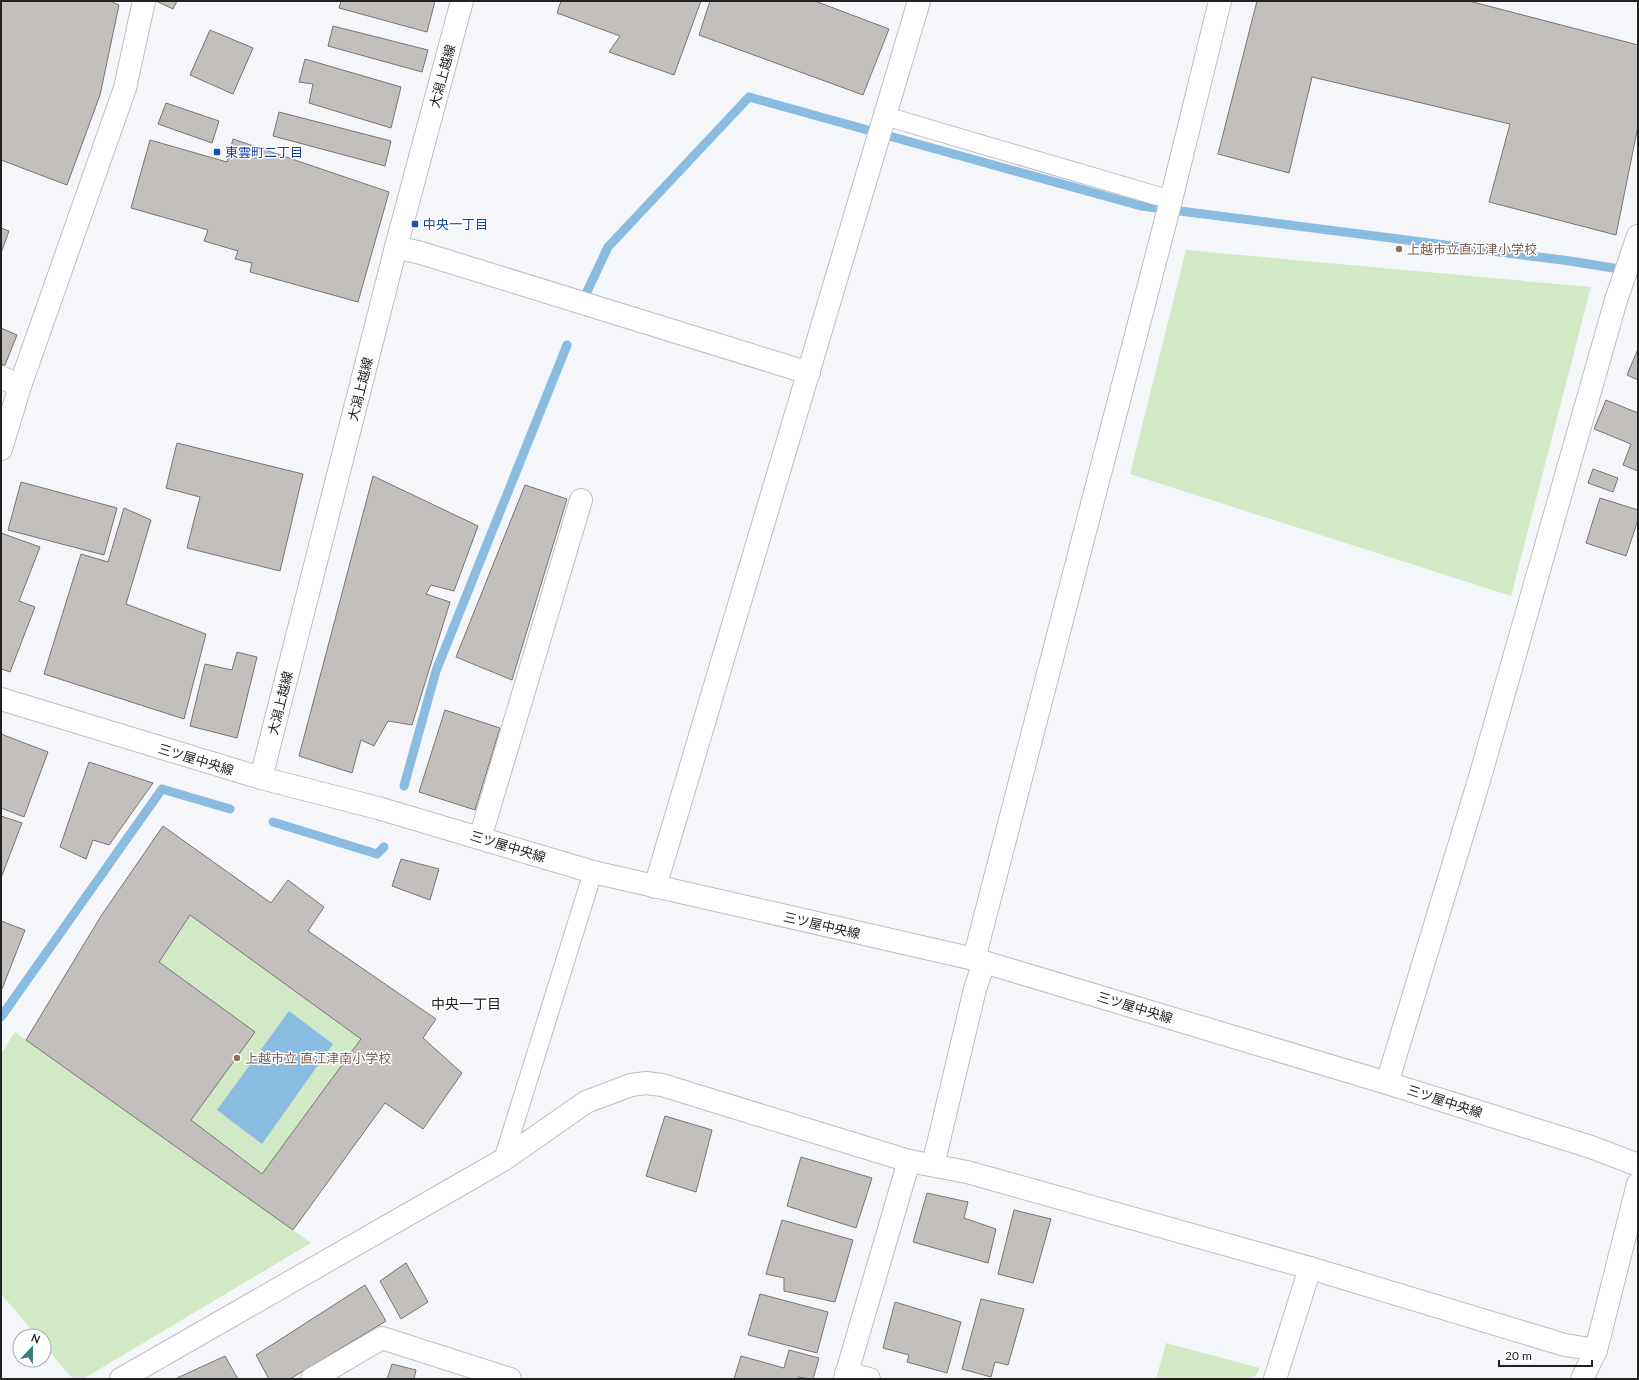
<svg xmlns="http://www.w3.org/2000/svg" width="1639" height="1380" viewBox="0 0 1639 1380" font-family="Lato,'Noto Sans JP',sans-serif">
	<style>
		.green { fill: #d2e9c5 }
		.water { fill: #8abbe0 }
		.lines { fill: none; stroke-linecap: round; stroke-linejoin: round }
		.stream { stroke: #8abbe0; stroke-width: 9 }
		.building { fill: #c2bfbd; stroke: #787573; fill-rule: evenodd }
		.lane-casing { stroke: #bcbec1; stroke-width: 20 }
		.street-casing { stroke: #bcbec1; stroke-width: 24 }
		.secondary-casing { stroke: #bcbec1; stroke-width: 24 }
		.lane { stroke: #fff; stroke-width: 18 }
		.street { stroke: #fff; stroke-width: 22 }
		.secondary { stroke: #fff; stroke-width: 22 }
		.transit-dot { fill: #1a4fb4; stroke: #fff; stroke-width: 1.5 }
		.education-dot { fill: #8d6e63; stroke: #fff; stroke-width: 1.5 }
		.labels { text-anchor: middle; stroke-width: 3; stroke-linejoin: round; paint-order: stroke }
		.street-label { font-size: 13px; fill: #222223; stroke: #fff }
		.transit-label { font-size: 13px; fill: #164399; stroke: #fff; text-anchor: start }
		.education-label { font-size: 13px; fill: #785e54; stroke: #fff; text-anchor: start }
		.neighbourhood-label { font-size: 14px; fill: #222223; stroke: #fff }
	</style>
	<rect width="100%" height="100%" fill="#f4f6f9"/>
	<g class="green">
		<path d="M1186 250 1591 287 1511 596 1130 474Z"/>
		<path d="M190 915 361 1039 262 1174 191 1120 255 1032 159 962Z"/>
		<path d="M15 1032 293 1230 311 1243 83 1379H73L44 1345V1336H37L1 1294V1054Z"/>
		<path d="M1166 1343 1260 1368 1256 1376 1245 1379H1156Z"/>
	</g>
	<path class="water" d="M289 1011 333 1044 262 1144 217 1110Z"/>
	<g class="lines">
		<g class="stream">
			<path d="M584 298 608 247 749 97 1141 206 1570 261 1638 272"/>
			<path d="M404 786 436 671 567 345"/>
			<path d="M273 822 377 854 384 847"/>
			<path d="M1 1017 162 789 230 809"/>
		</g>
	</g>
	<g class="building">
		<path d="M1 1H110L119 5 100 95 67 185 1 160Z"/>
		<path d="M156 1H177L173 9Z"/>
		<path d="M341 1H435L427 32 339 8Z"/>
		<path d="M561 1H701L674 75 609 52 620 36 557 13Z"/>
		<path d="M710 1H815L889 29 863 95 699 35Z"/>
		<path d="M1257 1H1469L1638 45V126L1616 235 1489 202 1510 124 1312 77 1289 173 1218 154Z"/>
		<path d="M333 26 428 50 422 72 328 46Z"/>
		<path d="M210 30 253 48 233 94 190 75Z"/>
		<path d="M305 59 401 87 391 128 309 103 313 84 299 82Z"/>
		<path d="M166 103 219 121 212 143 158 124Z"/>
		<path d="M279 112 391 141 385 166 273 136Z"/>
		<path d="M233 139 389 192 358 302 250 272 252 263 235 259 238 251 204 241 208 230 131 208 150 140 227 162Z"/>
		<path d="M1 228 9 231 1 253Z"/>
		<path d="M1 328 17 335 5 365 1 364Z"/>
		<path d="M1638 349V380L1627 375Z"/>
		<path d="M1606 400 1638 413V471L1623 465 1631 444 1594 429Z"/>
		<path d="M177 443 303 474 280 571 187 548 200 497 166 488Z"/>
		<path d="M1593 469 1618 478 1613 492 1588 483Z"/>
		<path d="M373 476 478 526 454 591 431 585 426 594 450 602 412 725 388 721 374 746 361 740 352 773 299 756Z"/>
		<path d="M21 482 117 508 104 555 8 530Z"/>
		<path d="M525 485 567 499 512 680 456 657Z"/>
		<path d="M1600 498 1638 510V520L1626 556 1586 543Z"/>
		<path d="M124 508 151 520 126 604 206 634 184 719 44 674 81 554 108 562Z"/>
		<path d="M1 533 40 547 19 601 35 607 10 672 1 669Z"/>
		<path d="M237 652 257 657 237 738 190 726 205 664 232 670Z"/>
		<path d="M445 710 500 728 475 810 419 792Z"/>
		<path d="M1 734 48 752 24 817 1 808Z"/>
		<path d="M89 762 153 783 109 845 93 840 86 859 60 847Z"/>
		<path d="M1 816 22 823 1 878Z"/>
		<path d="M163 826 271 903 288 880 324 907 308 931 436 1019 423 1038 462 1073 423 1129 385 1103 293 1230 26 1040 101 916ZM190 915 361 1039 262 1174 191 1120 255 1032 159 962Z"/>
		<path d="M401 859 439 869 430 900 392 886Z"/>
		<path d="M1 921 25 930 2 989 1 988Z"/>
		<path d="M665 1116 712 1130 696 1192 646 1176Z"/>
		<path d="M801 1157 872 1178 856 1228 787 1206Z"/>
		<path d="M927 1193 968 1202 964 1218 996 1229 988 1263 913 1242Z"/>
		<path d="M1014 1210 1051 1219 1033 1283 998 1274Z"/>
		<path d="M782 1220 853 1240 835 1302 784 1291V1278L766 1274Z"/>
		<path d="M406 1263 428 1302 401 1319 380 1281Z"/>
		<path d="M365 1285 386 1321 290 1379H269L256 1355Z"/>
		<path d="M760 1294 828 1312 817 1353 748 1335Z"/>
		<path d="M981 1299 1024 1309 1008 1365 995 1362 991 1377 962 1369Z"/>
		<path d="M895 1302 961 1322 947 1373 907 1362 909 1355 883 1348Z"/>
		<path d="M789 1350 819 1358 813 1379 798 1377V1379H734L741 1356 784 1368Z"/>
		<path d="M225 1356 238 1379H178L177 1378Z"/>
		<path d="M392 1364 416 1370 414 1379H387Z"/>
	</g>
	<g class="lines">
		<g class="lane-casing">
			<g id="lane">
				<path d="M885 116 1171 200"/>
				<path d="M503 1160 593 872"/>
			</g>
		</g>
		<g class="street-casing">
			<g id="street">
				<path d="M396 247 421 253 809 373"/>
				<path d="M1 377 20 386"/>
				<path d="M1 449 20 386 125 88 144 1"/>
				<path d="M480 838 581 500"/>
				<path d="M655 887 919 1"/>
				<path d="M974 959 1171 200 1220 1"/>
				<path d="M1387 1083 1480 777 1616 300 1638 236"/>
				<path d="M933 1165 975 989 984 962"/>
				<path d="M846 1373 869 1379"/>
				<path d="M121 1379 503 1160 586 1102 631 1085 646 1083 662 1085 909 1161 967 1172 1310 1268 1565 1345 1596 1350"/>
				<path d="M312 1379 382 1338 510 1379"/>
				<path d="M845 1379 909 1161"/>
				<path d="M1275 1379 1310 1268"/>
			</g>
		</g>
		<g class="secondary-casing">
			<g id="secondary">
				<path d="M1 699 261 778 378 808 593 872 974 959 1387 1083 1591 1147 1638 1165"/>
				<path d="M261 778 396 247 462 1"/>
				<path d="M1582 1379 1596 1350 1638 1184"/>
			</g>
		</g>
		<use href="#lane" class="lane"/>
		<use href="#street" class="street"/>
		<use href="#secondary" class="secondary"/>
	</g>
	<g class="transit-dot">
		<rect x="213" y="148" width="8" height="8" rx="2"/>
		<rect x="411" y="220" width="8" height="8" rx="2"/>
	</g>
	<g class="education-dot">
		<circle cx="1399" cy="249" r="4"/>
		<circle cx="237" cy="1058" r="4"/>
	</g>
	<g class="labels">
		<g class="street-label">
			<text transform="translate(442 76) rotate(-75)" y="5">大潟上越線</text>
			<text transform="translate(360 389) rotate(-76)" y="5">大潟上越線</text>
			<text transform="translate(280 703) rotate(-76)" y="5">大潟上越線</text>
			<text transform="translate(196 759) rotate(17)" y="5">三ツ屋中央線</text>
			<text transform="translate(508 846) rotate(17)" y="5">三ツ屋中央線</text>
			<text transform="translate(822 925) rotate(13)" y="5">三ツ屋中央線</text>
			<text transform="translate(1135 1007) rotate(17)" y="5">三ツ屋中央線</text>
			<text transform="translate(1445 1101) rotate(18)" y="5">三ツ屋中央線</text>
		</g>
		<g class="transit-label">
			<text x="225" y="157">東雲町二丁目</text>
			<text x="423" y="229">中央一丁目</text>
		</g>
		<g class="education-label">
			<text x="1407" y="254">上越市立直江津小学校</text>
			<text x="245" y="1063">上越市立 直江津南小学校</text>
		</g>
		<g class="neighbourhood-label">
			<text x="466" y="1009">中央一丁目</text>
		</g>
	</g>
	<rect width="1639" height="1380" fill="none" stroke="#222223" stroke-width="4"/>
	<g transform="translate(32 1348) rotate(22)"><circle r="19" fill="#ffffff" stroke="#a7a7a7"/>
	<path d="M0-3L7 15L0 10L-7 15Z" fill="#367e78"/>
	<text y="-6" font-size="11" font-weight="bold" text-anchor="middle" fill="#222223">N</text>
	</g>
	<path d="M1499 1360v6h93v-6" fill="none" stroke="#222223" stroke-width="2"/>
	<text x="1505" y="1360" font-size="12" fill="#222223" stroke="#ffffff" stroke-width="3" paint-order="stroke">20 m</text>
</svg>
